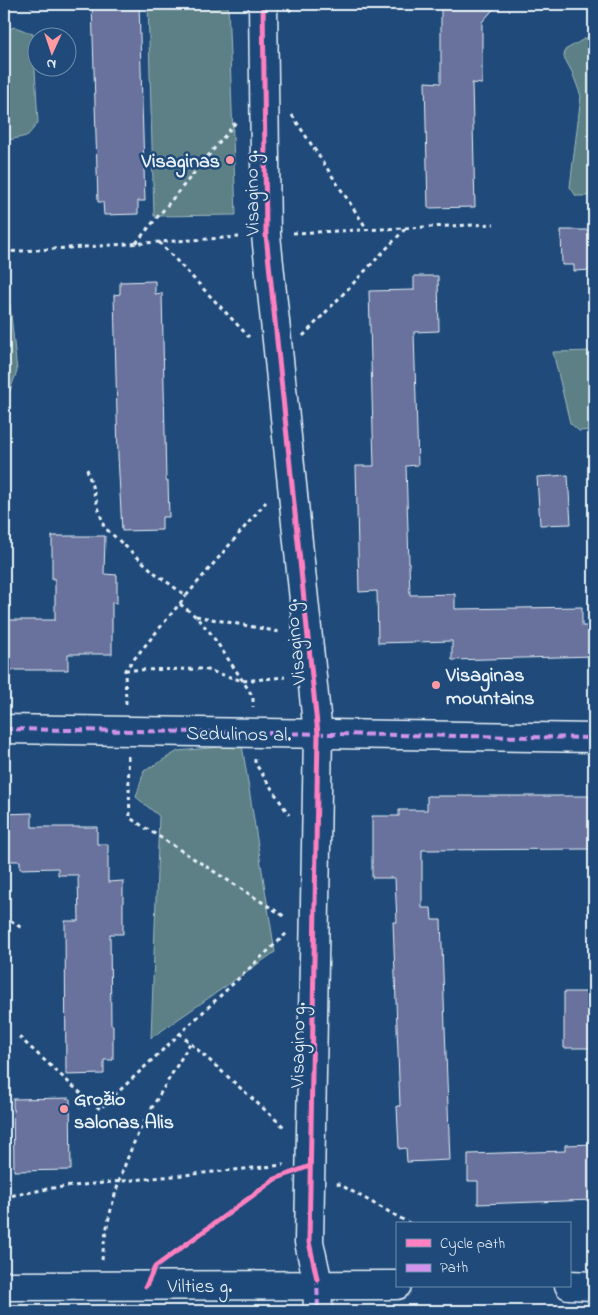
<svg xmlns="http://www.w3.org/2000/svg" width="598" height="1315" viewBox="0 0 598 1315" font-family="'Indie Flower',sans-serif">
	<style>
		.green { fill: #5b8085; stroke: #a2b8be }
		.building { fill: #68729c; stroke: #e8f1f8 }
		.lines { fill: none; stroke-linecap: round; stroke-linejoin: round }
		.street-casing { stroke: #e8f1f8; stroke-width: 31 }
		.path { stroke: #e8f1f8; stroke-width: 3; stroke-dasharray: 4 4; stroke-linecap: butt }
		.street { stroke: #1f4a7a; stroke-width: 28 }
		.quiet { stroke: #d193ec; stroke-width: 4; stroke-dasharray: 8 4; stroke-linecap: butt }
		.cycleway-casing { stroke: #1f4a7a; stroke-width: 8 }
		.cycleway { stroke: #ff80c0; stroke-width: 5 }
		.poi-dot { fill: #ff9aa2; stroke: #1f4a7a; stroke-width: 2 }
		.labels { text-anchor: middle; stroke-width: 5; stroke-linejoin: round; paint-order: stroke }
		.poi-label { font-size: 20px; font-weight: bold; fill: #e8f1f8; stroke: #1f4a7a; text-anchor: start }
		.street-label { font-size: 20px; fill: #e8f1f8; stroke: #1f4a7a }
	</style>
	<rect width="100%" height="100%" fill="#1f4a7a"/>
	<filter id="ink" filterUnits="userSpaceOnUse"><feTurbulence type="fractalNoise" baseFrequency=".02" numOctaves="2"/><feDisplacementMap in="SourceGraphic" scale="10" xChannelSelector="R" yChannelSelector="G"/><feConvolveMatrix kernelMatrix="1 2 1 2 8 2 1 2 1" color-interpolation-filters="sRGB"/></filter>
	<g filter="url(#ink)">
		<g class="green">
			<path d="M148 4H228L236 215 154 216Z"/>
			<path d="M15 27 33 34 38 123 27 136 4 141V30Z"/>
			<path d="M586 38H594V196H576L570 187 581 96 572 72 564 57 565 50Z"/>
			<path d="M4 286 10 305 17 371 4 407Z"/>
			<path d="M594 351V430L579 431 570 423 553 352Z"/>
			<path d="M242 745 275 952 151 1038 159 816 136 797 144 771 178 751Z"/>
		</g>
		<g class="building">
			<path d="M92 4H139L145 201H138V214L104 215 103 202H98Z"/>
			<path d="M441 4H498L482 22V84L472 83 475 207 428 208 425 82 441 83Z"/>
			<path d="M561 230H594V270L574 271V265H562Z"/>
			<path d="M414 276H438L439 331 414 332 418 465 406 466 410 595 455 594V609L582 607V626H594V656L452 660V641L378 643 377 591 359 592 356 466H374L369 291 414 290Z"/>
			<path d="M155 281V294L162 293 166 481H168L169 517H162V530L122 531 118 456 114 295 120 294V282Z"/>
			<path d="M568 475 571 524 540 525 537 477Z"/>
			<path d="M52 536H105L104 574 117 575V603L112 602V654H68V670H4V620H55V579H52Z"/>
			<path d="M427 796H594V849L422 850V908H431L432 920H441L450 1160 407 1162 406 1148 399 1149 397 1106H400L393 922H397L395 878H372V816H399V810H427Z"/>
			<path d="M32 813V827H97V844H108V882L123 881V934H110L111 1025H113V1060H104V1074L66 1075 65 921H79L78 875H58V868L20 869V861H4V814Z"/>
			<path d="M564 992H594V1034H592V1048H564Z"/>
			<path d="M70 1098 71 1170 14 1171 13 1099Z"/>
			<path d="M594 1144V1200L478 1204V1181H468V1154L565 1151V1145Z"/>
		</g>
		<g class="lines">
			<g class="street-casing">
				<g id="street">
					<path d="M263 4 266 235 318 734 309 1242 317 1279 318 1311"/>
					<path d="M4 729 594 738"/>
					<path d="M569 1285 594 1286"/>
					<path d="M4 1286 397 1285"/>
				</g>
			</g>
			<g class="path">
				<path d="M32 8V4"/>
				<path d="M289 11 296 4"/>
				<path d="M292 115 367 229"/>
				<path d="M293 233 494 224"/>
				<path d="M4 237 11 252"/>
				<path d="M159 242 249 337"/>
				<path d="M136 243 237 121"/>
				<path d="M4 252 239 237"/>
				<path d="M303 336 406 228"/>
				<path d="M87 469 104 527 155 573 186 596 266 502"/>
				<path d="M180 604 194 615 209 631 243 681 253 697V707"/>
				<path d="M196 616 280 632"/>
				<path d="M125 670 204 669 243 681 285 677"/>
				<path d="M126 704 125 670 186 596"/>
				<path d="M128 756 130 818 287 918"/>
				<path d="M255 759V763L289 815"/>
				<path d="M4 916 23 929"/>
				<path d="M179 1033 284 1127"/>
				<path d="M19 1037 76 1089 100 1109 288 932"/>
				<path d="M337 1183 411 1224"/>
				<path d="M4 1197 53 1188 284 1165"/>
				<path d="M102 1260C106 1219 119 1176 136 1138 152 1105 172 1075 190 1043"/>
			</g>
			<use href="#street" class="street"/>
			<g class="quiet">
				<path d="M4 729 594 738"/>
				<path d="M317 1276 318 1311"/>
			</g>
			<g class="cycleway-casing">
				<g id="cycleway">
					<path d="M263 4 266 235 318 734 309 1242 317 1279"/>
					<path d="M146 1286 155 1267 275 1179 310 1166"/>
				</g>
			</g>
			<use href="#cycleway" class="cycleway"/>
		</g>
	</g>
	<g class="poi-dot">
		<circle cx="230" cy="160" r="5"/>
		<circle cx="436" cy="685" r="5"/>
		<circle cx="64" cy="1109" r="5"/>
	</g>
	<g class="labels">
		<g class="poi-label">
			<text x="220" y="167" text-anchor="end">Visaginas</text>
			<text x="446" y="681">Visaginas<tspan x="446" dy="23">mountains</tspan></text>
			<text x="74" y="1105">Grožio<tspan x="74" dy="23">salonas Alis</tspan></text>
		</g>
		<g class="street-label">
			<text transform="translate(251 193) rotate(-91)" y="7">Visagino g.</text>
			<text transform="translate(294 642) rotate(-96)" y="7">Visagino g.</text>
			<text transform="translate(239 733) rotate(1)" y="7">Sedulinos al.</text>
			<text transform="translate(297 1045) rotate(-89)" y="7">Visagino g.</text>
			<text x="200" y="1292">Vilties g.</text>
		</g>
	</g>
	<rect width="598" height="1315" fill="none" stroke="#1f4a7a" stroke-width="20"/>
	<rect x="10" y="10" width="578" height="1295" fill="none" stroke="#e8f1f8" stroke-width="2" filter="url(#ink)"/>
	<rect x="396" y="1222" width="175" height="65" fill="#1f4a7a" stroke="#6f8dac"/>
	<rect x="406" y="1239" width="25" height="8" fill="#ff80c0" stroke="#6f8dac"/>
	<text x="440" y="1248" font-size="15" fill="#e8f1f8">Cycle path</text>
	<rect x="406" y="1264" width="25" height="8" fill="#d193ec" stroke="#6f8dac"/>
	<text x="440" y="1272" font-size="15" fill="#e8f1f8">Path</text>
	<g transform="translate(52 52) rotate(183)"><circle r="24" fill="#1f4a7a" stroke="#6f8dac"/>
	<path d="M0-4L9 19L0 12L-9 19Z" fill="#ff9aa2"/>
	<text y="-8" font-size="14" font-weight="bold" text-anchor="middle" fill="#e8f1f8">N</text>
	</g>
</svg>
